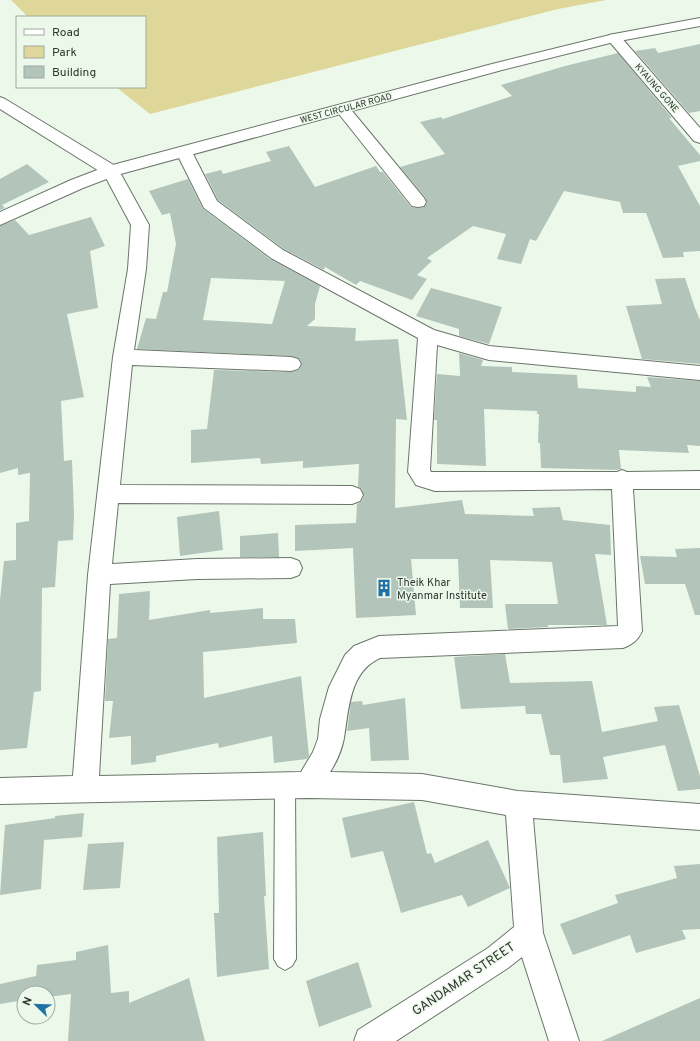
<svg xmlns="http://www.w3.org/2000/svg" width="700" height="1041" viewBox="0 0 700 1041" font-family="Overpass,sans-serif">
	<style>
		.green { fill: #ded799 }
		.building { fill: #b3c4bb; fill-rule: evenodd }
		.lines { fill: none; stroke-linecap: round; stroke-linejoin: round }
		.service-casing { stroke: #6a7569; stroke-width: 2 }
		.minor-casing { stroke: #6a7569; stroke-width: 2 }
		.tertiary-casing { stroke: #6a7569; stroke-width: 2 }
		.service { fill: #fff; fill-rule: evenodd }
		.minor { fill: #fff; fill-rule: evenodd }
		.tertiary { fill: #fff; fill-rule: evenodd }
		.labels { text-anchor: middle; stroke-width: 3; stroke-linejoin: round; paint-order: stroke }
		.far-street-label { font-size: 9px; fill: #2f342f; stroke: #ecf9ea }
		.poi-label { font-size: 11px; fill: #2f342f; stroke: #ecf9ea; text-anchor: start }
		.near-street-label { font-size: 13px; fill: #2f342f; stroke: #ecf9ea }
	</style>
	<rect width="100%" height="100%" fill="#ecf9ea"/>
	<path class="green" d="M11 0H606L558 9 150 114 116 87H145V17H28Z"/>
	<g class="building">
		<path d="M700 44V111L689 113 635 51 655 48 658 53Z"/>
		<path d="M618 53 672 118H669L700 155V161L678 166 700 206V251L683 252 684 257 663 258 646 213H623L620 202 564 191 536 241 530 239 521 264 497 259 506 234 473 226 427 258 432 261 417 275 427 279 412 300 360 281 356 285 325 267 324 270 284 249 218 200 205 174 221 170 223 174 271 161 266 152 289 146 315 187 376 166 380 172H383L411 207 418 208 424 207 427 203 425 197 400 167 445 154 420 122 441 117 443 119 512 96 501 85 565 66Z"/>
		<path d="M27 164 49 182 2 205 5 208 0 210V179Z"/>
		<path d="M188 179 203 209 270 259 320 286 315 304V319L307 326 356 328 355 341 398 339 407 420 396 419 395 508 462 500 465 514 534 516 532 508 560 507 563 520 610 525 611 555 595 554 607 625H548V627L508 629 505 604H558L552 562 490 560 493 608H460L458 559H411L416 615 356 618 353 548 295 551V525L356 523 357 504 361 502 364 496 361 488 358 487 359 464 303 468V461L261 464 260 458 191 463V430L207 429 214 370 291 372 299 370 302 363 298 358 291 356 137 349 146 318 156 319 163 292H167L176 244 170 213 162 215 149 191ZM211 278 285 281 272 324 203 320Z"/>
		<path d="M91 217 105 246 90 251 98 308 67 314 84 397 61 401 64 461 72 460 74 514 73 540 58 541 55 587 42 588 41 691 34 692 27 748 0 750V600L4 561 16 560V523L29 521 30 473 18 475V468L0 473V226L15 220 29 235Z"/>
		<path d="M685 278 695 308 700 320V364L642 359 626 306 662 304 655 279Z"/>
		<path d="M431 288 502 307 489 344 459 336V329L416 316Z"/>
		<path d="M459 353 483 360 481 366 512 367V372L577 375 578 388 636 392V386L651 387 647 377 700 381V446L687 445 689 453 619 450 621 469 617 470 541 468 540 443H538L539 414H537V411L484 409 486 466 437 464V420H434L437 374 460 376Z"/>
		<path d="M219 511 223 550 180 556 177 517Z"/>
		<path d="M278 533 279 557H240V536Z"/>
		<path d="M700 548V615H695L685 584H645L640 556 677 557 675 549Z"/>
		<path d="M150 591 149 620 210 610V613L263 608V619H295L297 643 203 652 204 698 301 676 309 756 307 759 274 763 272 736 219 748 218 743 156 756V762L131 765V736L109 738 113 701H105L108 639 117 638 119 594Z"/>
		<path d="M505 654 510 683 592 681 602 732 658 721 654 707 679 705 700 776V789L678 791 665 745 603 757 608 779 563 783 560 755H550L541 714H526L525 706 461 709 454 657Z"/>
		<path d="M405 698 409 760 371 761 369 728 347 731 351 702 362 701 363 705Z"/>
		<path d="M414 802 427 854 431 853 435 863 488 840 510 888 468 907 462 895 401 913 383 851 351 858 342 818Z"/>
		<path d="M84 813 82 837 44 840 41 889 0 895 5 825 55 818V816Z"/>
		<path d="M263 832 266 896H264L269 969 217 977 214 913H219L217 837Z"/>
		<path d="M124 842 120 888 83 890 88 844Z"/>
		<path d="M700 864V929L682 930 686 939 636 953 630 935 573 955 560 924 618 903 615 895 677 878 674 866Z"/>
		<path d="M108 945 111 993 129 991V1003L189 978 205 1041H68L71 994 48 997V993H24V1000L0 1004V984L36 976 37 965 76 960V952Z"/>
		<path d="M358 962 372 1007 319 1027 306 981Z"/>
		<path d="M700 998V1041H602Z"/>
	</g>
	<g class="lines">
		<g class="service-casing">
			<path id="service" d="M285 776 292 778 295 785 296 959 292 966 285 970 278 966 274 959 275 785 278 778Z"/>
		</g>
		<g class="minor-casing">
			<g id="minor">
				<path d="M614 34 619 35 700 128V143L694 141 609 41 607 38 609 35Z"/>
				<path d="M0 97 5 99 117 167 149 225 146 269 134 350 291 357 298 359 301 364 298 369 291 371 132 365 120 485 352 486 360 489 363 495 360 501 352 504 118 503 112 564 197 559 291 558 299 561 302 568 299 575 291 578 197 579 110 584 99 776 301 772 313 752 318 739 320 719 329 687 345 655 354 646 379 636 618 626 612 489 435 491 416 485 408 472 418 338 271 258 204 208 176 152 178 148 184 147 190 148 217 201 283 250 434 330 489 346 700 366V380L489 360 437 345 430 470 431 472H617L622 470 627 472 700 471V489H633L642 631C638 640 633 644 623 648L380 658C349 672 349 709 344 738 342 749 336 763 330 772L422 774 518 791 700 804V830L533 818 543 933 579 1041H549L522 957 508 968 396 1041H354L358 1030 488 948 514 927 506 815 422 800 308 798 0 804V778L73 776 88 575 113 357 128 269 131 225 104 174 0 109Z"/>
				<path d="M343 104 348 106 424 198 426 202 424 206 418 207 412 206 335 109 338 106Z"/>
			</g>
		</g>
		<g class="tertiary-casing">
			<path id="tertiary" d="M700 18V26L614 42 502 70 117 175 83 188 0 225V212L71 180 105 167 492 64 614 34Z"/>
		</g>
		<use href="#service" class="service"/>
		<use href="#minor" class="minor"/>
		<use href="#tertiary" class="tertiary"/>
	</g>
	<defs>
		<g id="building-bare" transform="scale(1.38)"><path d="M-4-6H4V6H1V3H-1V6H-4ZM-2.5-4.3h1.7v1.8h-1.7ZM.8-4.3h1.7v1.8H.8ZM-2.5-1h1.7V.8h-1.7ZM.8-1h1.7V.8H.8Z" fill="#1f72a3" stroke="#ecf9ea" stroke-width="2.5" paint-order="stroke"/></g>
	</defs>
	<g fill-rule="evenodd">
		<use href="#building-bare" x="384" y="588"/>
	</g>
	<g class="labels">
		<g class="far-street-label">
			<text transform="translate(657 88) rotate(49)" y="3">KYAUNG GONE</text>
			<text transform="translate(346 108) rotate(-15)" y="3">WEST CIRCULAR ROAD</text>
		</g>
		<g class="poi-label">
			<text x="397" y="586">Theik Khar<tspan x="397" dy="13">Myanmar Institute</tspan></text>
		</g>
		<g class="near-street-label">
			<text transform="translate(463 978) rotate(-34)" y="5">GANDAMAR STREET</text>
		</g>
	</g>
	<rect x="16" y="16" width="130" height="72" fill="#ecf9ea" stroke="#a0aa9f"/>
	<rect x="24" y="29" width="20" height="6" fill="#ffffff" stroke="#a0aa9f"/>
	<text x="52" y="36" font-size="12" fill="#2f342f">Road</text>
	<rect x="24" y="46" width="20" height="12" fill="#ded799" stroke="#a0aa9f"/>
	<text x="52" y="56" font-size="12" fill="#2f342f">Park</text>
	<rect x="24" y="66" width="20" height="12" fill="#b3c4bb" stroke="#a0aa9f"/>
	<text x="52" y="76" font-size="12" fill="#2f342f">Building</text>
	<g transform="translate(36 1005) rotate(293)"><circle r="19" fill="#ecf9ea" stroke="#a0aa9f"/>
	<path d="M0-3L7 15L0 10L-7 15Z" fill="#1f72a3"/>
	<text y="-6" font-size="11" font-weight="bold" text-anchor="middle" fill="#2f342f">N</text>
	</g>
</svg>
